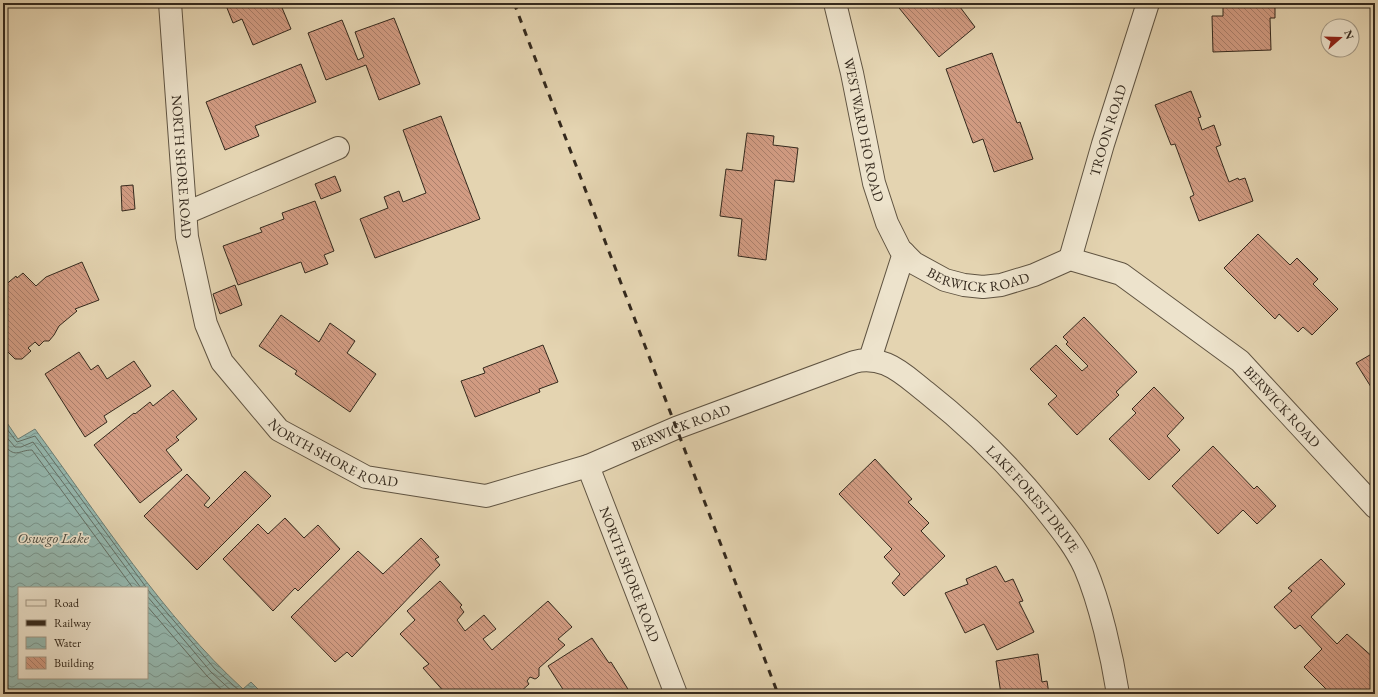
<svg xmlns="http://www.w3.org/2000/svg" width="1378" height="697" viewBox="0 0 1378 697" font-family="'EB Garamond',serif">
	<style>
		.water { fill: url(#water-waves); stroke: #6e7f75; fill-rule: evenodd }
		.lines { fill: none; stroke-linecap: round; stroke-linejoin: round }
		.shore { stroke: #647066; stroke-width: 1 }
		.building { fill: url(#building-back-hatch); stroke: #34291d }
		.minor-casing { stroke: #605442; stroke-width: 24 }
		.minor { stroke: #ede3cc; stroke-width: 22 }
		.rail { stroke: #34291d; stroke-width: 3; stroke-dasharray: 7 7; stroke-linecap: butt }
		.labels { text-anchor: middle; stroke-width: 3.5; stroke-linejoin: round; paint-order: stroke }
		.street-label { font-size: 14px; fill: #34291d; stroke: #ede3cc }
		.water-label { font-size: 15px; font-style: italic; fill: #4c4d42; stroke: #ede3cc }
	</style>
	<defs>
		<pattern id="water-waves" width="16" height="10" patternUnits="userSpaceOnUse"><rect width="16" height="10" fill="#95b8af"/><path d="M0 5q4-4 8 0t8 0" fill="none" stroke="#7a968e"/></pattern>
		<pattern id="building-back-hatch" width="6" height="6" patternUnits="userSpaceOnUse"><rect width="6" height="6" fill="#d29c83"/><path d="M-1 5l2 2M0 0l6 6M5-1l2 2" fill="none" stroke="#ab7f6b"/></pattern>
	</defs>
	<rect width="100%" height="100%" fill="#e4d4b1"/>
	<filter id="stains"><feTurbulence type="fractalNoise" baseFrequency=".005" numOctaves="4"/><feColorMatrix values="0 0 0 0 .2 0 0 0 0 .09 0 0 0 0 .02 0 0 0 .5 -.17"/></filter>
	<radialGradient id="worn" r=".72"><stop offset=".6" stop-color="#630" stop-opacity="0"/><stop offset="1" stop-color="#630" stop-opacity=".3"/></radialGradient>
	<path class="water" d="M3 417 18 439 35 429C99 516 164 617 243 689L251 682 263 694H3ZM19 588H147V678H19Z"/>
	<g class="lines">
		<g class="shore">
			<path d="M3 424 17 442 35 436 151 594 215 669 241 692 245 693 251 689 257 694"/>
			<path d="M3 433 15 447H21L33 442 141 588"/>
			<path d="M3 443C15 460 18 450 32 450L133 588"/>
			<path d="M147 596 211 672 235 694"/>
			<path d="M147 606 207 676 226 694"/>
		</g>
	</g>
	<g class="building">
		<path d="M225 3H280L291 29 253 45 242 19 233 23Z"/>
		<path d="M895 3H957L975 27 939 57Z"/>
		<path d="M1223 3H1275V18H1270L1271 50 1213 52 1212 16H1223Z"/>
		<path d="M394 18 420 84 379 100 366 65 326 80 308 33 342 20 358 60 364 57 355 32Z"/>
		<path d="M992 53 1017 123 1020 122 1033 159 994 172 983 139 973 143 946 69Z"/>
		<path d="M301 64 316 102 255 126 259 136 225 150 206 102Z"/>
		<path d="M1191 91 1201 117 1198 118 1202 130 1214 125 1221 145 1216 147 1229 182 1238 178 1239 180 1245 178 1253 201 1199 221 1190 197 1194 195 1175 144 1171 145 1155 105Z"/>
		<path d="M441 116 480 219 375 258 360 219 388 208 384 197 399 191 403 202 426 193 403 130Z"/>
		<path d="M747 133 774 136 773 145 798 148 794 182 775 180 766 260 738 256 742 219 720 216 726 169 742 171Z"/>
		<path d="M335 176 341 191 321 199 315 184Z"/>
		<path d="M133 185 135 209 122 211 121 186Z"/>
		<path d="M315 201 334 251 324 255 328 264 305 273 301 262 238 285 223 246 262 232 260 228 284 219 282 213Z"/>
		<path d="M1258 234 1290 265 1297 258 1318 279 1313 284 1338 309 1312 335 1303 327 1298 332 1279 314 1275 319 1224 268Z"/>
		<path d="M82 262 99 300 75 309 77 311 59 326 54 335 49 341H44L39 346 35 342 28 348 31 351 22 359H15L5 349 7 340 3 336V287L16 276 17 278 23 273 36 286 46 277Z"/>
		<path d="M235 285 242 305 220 314 213 294Z"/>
		<path d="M281 315 319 342 330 323 355 341 347 353 376 374 350 412 295 374 297 371 259 346Z"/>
		<path d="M1084 317 1137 372 1116 392 1119 395 1077 435 1048 404 1057 396 1030 369 1056 345 1082 371 1088 366 1066 344 1068 342 1063 337Z"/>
		<path d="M543 345 558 382 539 389 540 392 475 417 461 381 485 373 483 368Z"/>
		<path d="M79 352 91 370 98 365 107 379 134 361 151 386 104 416 107 422 85 437 45 374Z"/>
		<path d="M1375 352V385L1371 387 1356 363Z"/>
		<path d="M1154 387 1184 418 1167 436 1180 450 1149 480 1109 439 1136 413 1132 409Z"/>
		<path d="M173 390 197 419 176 437 179 440 166 450 182 470 140 503 94 445 134 413 135 414 150 402 153 406Z"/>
		<path d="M1213 446 1254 489 1257 486 1276 506 1257 524 1243 510 1218 534 1172 486Z"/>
		<path d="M875 459 912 499 908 502 929 523 921 531 945 556 904 596 892 583 900 574 884 557 892 549 839 494Z"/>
		<path d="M245 471 271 496 197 570 144 516 187 474 210 498 204 505 208 508Z"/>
		<path d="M285 518 304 538 318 525 340 549 298 591 295 588 273 611 223 559 258 524 268 534Z"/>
		<path d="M421 538 439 557 435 559 440 565 352 657 347 652 335 662 291 617 358 551 383 574Z"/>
		<path d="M1321 559 1345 584 1311 617 1337 644 1347 634 1375 659V694H1331L1304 667 1322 649 1300 625 1295 629 1274 607 1292 591 1288 588Z"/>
		<path d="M996 566 1005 582 1013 579 1023 601 1019 602 1034 632 997 650 984 624 965 633 945 593 968 584 966 579Z"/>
		<path d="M440 581 462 605 460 607 464 612 457 620 465 631 484 615 496 629 483 639 492 650 548 601 572 627 558 639 565 645 539 668V676L537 678 535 679 530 677 527 681 529 684 518 694H446L423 668 429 664 400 634 415 620 407 611Z"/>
		<path d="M592 638 609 663 611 662 631 694H566L548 666Z"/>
		<path d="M1038 654 1042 682 1047 681 1049 694H1001L996 661Z"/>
	</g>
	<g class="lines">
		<g class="minor-casing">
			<g id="minor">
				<path id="s1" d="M170 3 187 237 206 324 222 362 279 430 366 477 486 496 588 466 676 428 854 362C865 359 875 360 886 364 901 370 913 382 926 392 969 426 1009 465 1044 508 1059 527 1075 546 1085 568 1100 603 1112 656 1118 694"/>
				<path id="s2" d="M835 3 852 73 874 183 887 223 900 249 914 263 945 280 964 285 983 287 1001 285 1034 275 1070 259 1121 274 1240 361 1375 507"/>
				<path d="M186 213 338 148"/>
				<path id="s3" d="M1070 259 1103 144 1148 3"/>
				<path d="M870 359 904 253"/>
				<path id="s4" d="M588 466 676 694"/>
			</g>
		</g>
		<use href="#minor" class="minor"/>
		<path class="rail" d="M514 3 778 694"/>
	</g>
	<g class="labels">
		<g class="street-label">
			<text dy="5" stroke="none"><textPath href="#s2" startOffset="130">WESTWARD HO ROAD</textPath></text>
			<text dy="5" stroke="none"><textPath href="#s3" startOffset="134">TROON ROAD</textPath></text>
			<text dy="5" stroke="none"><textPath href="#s1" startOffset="164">NORTH SHORE ROAD</textPath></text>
			<text dy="5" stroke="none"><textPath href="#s2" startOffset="344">BERWICK ROAD</textPath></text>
			<text dy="5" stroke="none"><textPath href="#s2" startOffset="704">BERWICK ROAD</textPath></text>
			<text dy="5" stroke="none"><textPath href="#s1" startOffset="881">BERWICK ROAD</textPath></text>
			<text dy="5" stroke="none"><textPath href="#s1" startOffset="513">NORTH SHORE ROAD</textPath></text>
			<text dy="5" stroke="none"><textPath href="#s1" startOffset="1299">LAKE FOREST DRIVE</textPath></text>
			<text dy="5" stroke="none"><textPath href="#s4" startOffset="116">NORTH SHORE ROAD</textPath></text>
		</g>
		<g class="water-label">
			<text x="53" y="543">Oswego Lake</text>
		</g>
	</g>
	<rect width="1378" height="697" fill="none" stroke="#e4d4b1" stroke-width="16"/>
	<rect x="4" y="4" width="1370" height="689" fill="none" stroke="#34291d" stroke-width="2"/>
	<rect x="8" y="8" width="1362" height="681" fill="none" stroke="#34291d"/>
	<rect x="18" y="587" width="130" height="92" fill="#ede3cc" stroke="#a39986"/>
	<rect x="26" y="600" width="20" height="6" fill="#ede3cc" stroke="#a39986"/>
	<text x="54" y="607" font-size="12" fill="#34291d">Road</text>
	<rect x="26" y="620" width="20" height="6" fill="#34291d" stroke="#a39986"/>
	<text x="54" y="627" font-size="12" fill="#34291d">Railway</text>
	<rect x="26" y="637" width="20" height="12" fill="url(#water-waves)" stroke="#a39986"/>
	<text x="54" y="647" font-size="12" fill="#34291d">Water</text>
	<rect x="26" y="657" width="20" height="12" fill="url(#building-back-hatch)" stroke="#a39986"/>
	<text x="54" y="667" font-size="12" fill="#34291d">Building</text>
	<g transform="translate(1340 38) rotate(70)"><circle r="19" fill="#ede3cc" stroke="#a39986"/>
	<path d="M0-3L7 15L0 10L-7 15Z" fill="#8f2418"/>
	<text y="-6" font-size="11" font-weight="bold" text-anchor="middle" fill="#34291d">N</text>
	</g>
	<rect width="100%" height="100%" filter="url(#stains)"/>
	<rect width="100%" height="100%" fill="url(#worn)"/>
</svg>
